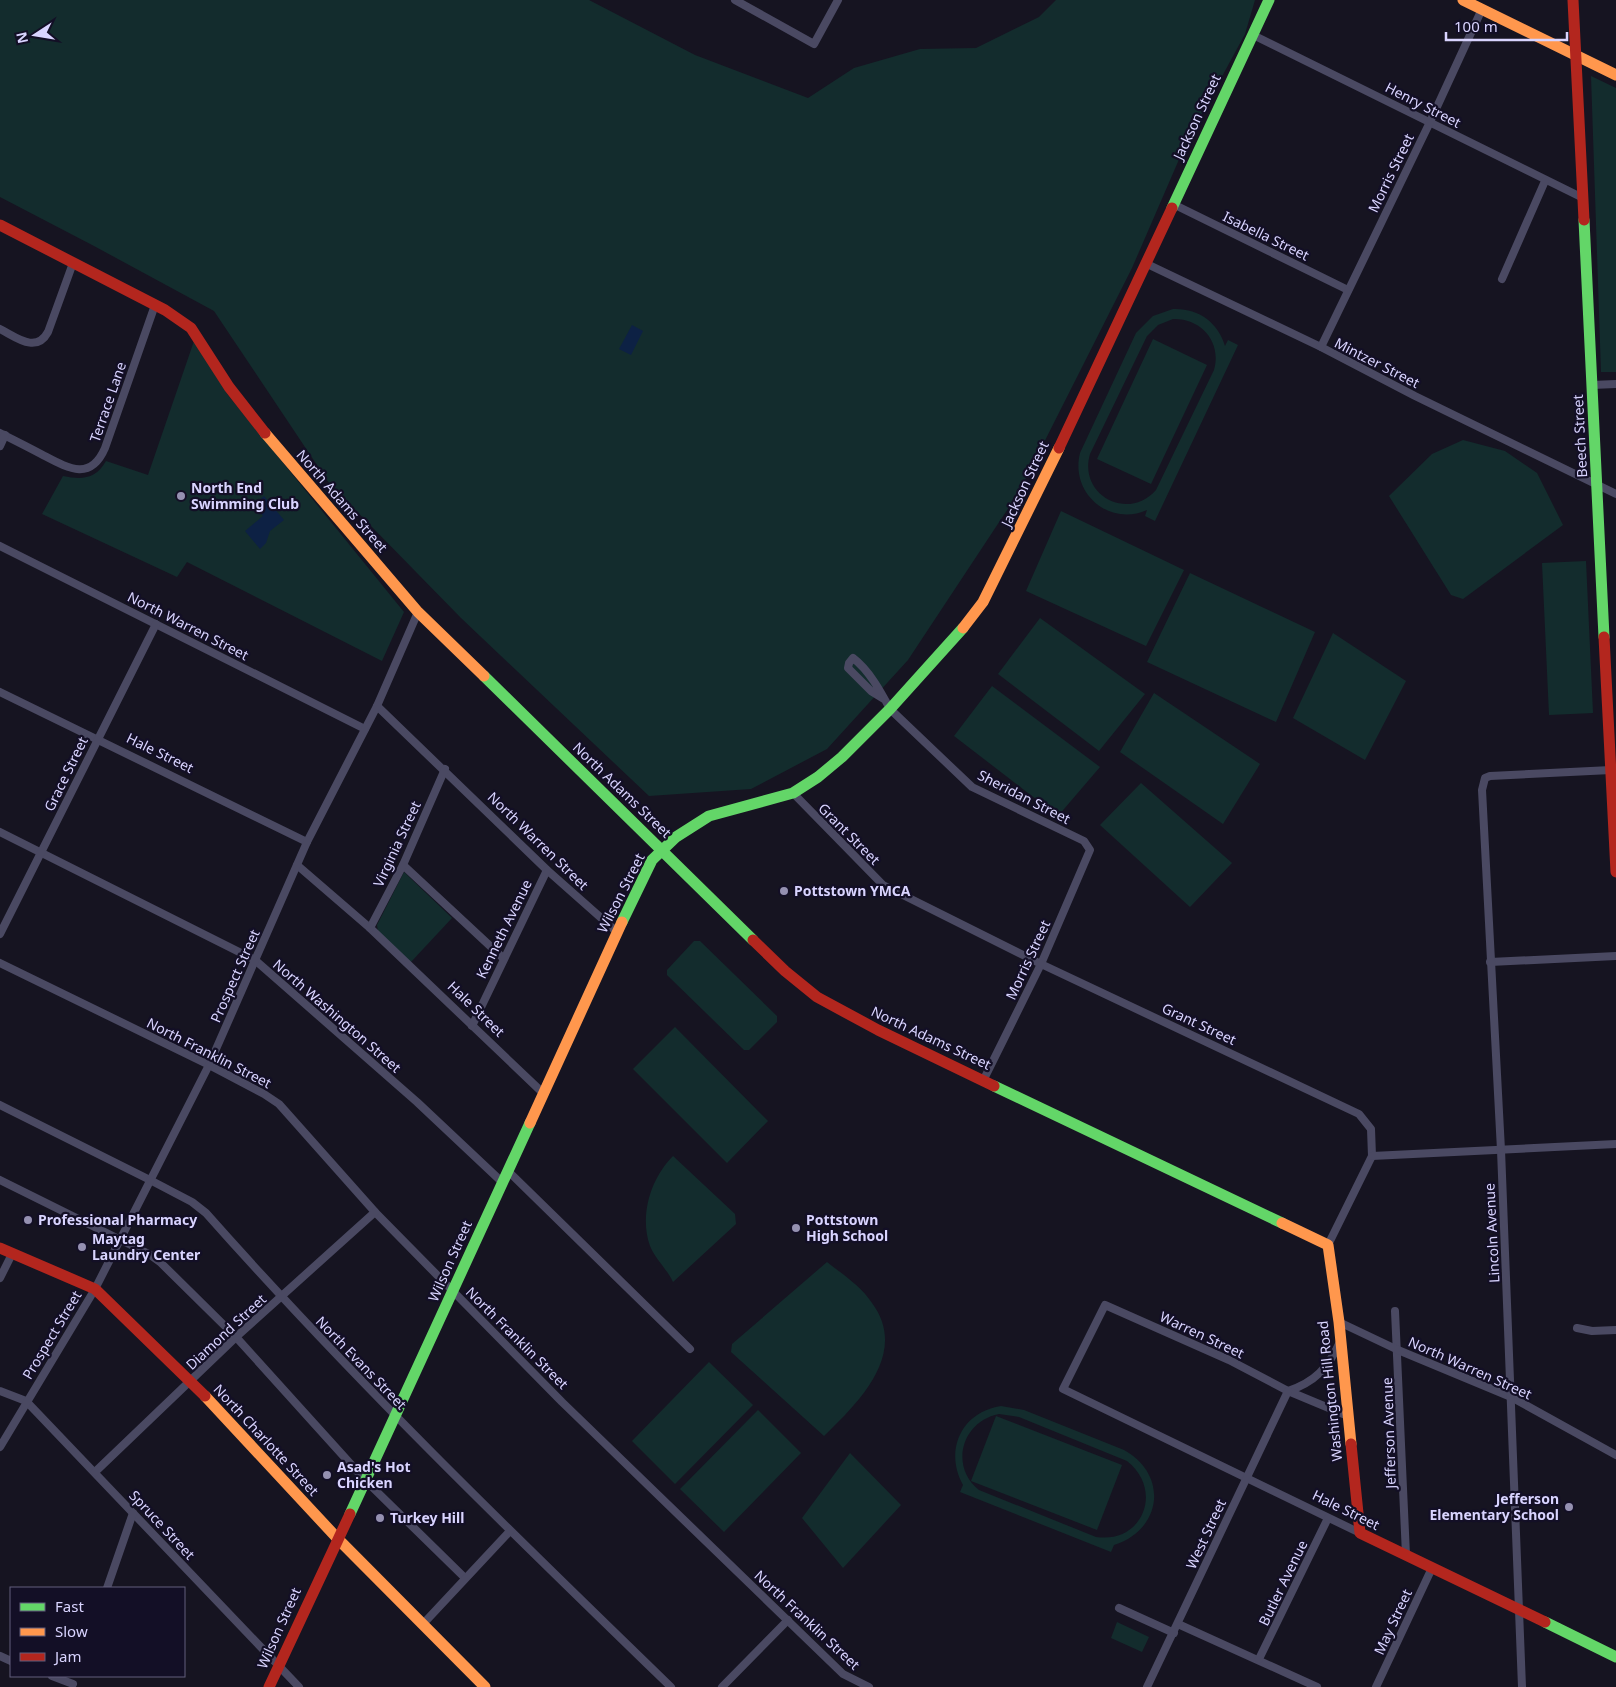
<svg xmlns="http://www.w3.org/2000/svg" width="1616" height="1687" viewBox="0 0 1616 1687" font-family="'Noto Sans',sans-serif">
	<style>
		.green { fill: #132c2d; fill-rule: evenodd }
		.water { fill: #0d2144 }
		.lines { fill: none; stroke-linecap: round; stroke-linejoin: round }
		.street { stroke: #4a4962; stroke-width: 8 }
		.fast { stroke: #63d668; stroke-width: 11 }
		.slow { stroke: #ff974d; stroke-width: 11 }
		.jam { stroke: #b3261e; stroke-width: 11 }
		.poi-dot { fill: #9591b1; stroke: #130f26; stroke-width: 2 }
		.labels { text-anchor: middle; stroke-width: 4.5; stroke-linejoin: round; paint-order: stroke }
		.street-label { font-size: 14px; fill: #d9d4ff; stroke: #130f26 }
		.poi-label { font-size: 14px; font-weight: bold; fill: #d9d4ff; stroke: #130f26; text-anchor: start }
	</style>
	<rect width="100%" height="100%" fill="#161421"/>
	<g class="green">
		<path d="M0 0H589L695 55 808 98 854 68 920 49 976 48 1039 17 1056 0H1255L1245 34 1187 141 1132 268 1019 492 908 660 827 749 751 789 649 796 461 618 329 483 214 311 94 246 0 197Z"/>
		<path d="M1591 76 1616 88V372H1601Z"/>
		<path d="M1173 309C1198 308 1218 322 1225 346L1228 340 1238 345 1155 521 1145 516 1147 510C1109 527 1070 493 1080 453L1136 333 1153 316ZM1173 319C1201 318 1222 342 1214 370L1156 490C1128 522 1078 495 1090 454L1147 336 1158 325Z"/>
		<path d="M1153 339 1207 365 1151 484 1097 459Z"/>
		<path d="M194 341 228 395 404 612 382 661 187 562 177 577 42 514 63 476C82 480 96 479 106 461L148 475Z"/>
		<path d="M1463 440 1505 451 1537 473 1563 525 1463 599 1451 595 1389 496 1432 454Z"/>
		<path d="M1061 511 1184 570 1146 646 1026 591Z"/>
		<path d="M1586 561 1593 713 1549 715 1542 563Z"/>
		<path d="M1190 573 1315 632 1276 722 1147 662Z"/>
		<path d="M1040 618 1145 694 1099 751 998 674Z"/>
		<path d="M1333 633 1406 681 1365 760 1293 718Z"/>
		<path d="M992 686 1100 767 1058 816 954 736Z"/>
		<path d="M1154 693 1260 764 1223 824 1120 752Z"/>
		<path d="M1141 783 1232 863 1190 907 1100 825Z"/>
		<path d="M404 872 452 918 410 963 378 932 377 925Z"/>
		<path d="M694 941H700L777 1016V1022L749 1050H744L667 975V970Z"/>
		<path d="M675 1027 768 1121 727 1163 633 1069Z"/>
		<path d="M673 1156 735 1214 736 1224 673 1282C667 1269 656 1260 650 1246 639 1215 651 1178 673 1156Z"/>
		<path d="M827 1262C842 1274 861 1286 872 1303 909 1353 859 1402 824 1436L731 1352 732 1344Z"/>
		<path d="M709 1362 753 1405 675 1484 632 1441Z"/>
		<path d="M1001 1406 1024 1410 1124 1450C1169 1475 1162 1530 1114 1545L1111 1552 960 1492 963 1485C944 1451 961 1412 1001 1406ZM999 1414 1019 1417 1127 1461C1164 1490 1143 1544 1096 1537L979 1490C949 1466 962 1421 999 1414Z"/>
		<path d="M758 1410 801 1453 724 1532 680 1489Z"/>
		<path d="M996 1416 1122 1465 1097 1530 971 1481Z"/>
		<path d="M850 1453 901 1505 843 1568 802 1518Z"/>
		<path d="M1117 1622 1149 1637 1142 1652 1111 1638Z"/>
	</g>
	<g class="water">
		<path d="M632 325 643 331 631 355 619 349Z"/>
		<path d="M264 496 284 520 270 531 266 543 260 549 245 531 263 516 254 505Z"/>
	</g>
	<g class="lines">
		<g class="street">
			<path d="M735 0 814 44 838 0"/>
			<path d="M1253 35 1583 198"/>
			<path d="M1173 204 1348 290"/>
			<path d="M1145 263 1321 347 1415 396 1616 494"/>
			<path d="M1502 279 1545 181"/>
			<path d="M0 329C16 337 36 354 48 332L73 263"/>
			<path d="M1321 347 1430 122 1482 9"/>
			<path d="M1592 385 1616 384"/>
			<path d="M0 433C14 440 28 447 41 454 66 467 90 483 105 448L155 305"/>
			<path d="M0 446 5 435"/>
			<path d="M0 546 365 729"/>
			<path d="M0 692 307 842"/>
			<path d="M884 699 871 691 848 668 849 663 853 658C869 670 881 692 890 709L972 787 1084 841 1090 850 1041 964 984 1079"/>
			<path d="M377 706 547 870 617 932"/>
			<path d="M793 793 883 885 1041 964 1359 1114 1371 1129 1372 1156 1328 1245"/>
			<path d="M0 832 255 960 417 1102 502 1182"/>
			<path d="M297 865 370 928 544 1094"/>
			<path d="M403 865 503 958"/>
			<path d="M370 928 403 865 445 769"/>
			<path d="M0 934 156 624"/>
			<path d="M1490 962 1616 956"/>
			<path d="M0 963 209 1065 264 1094 279 1104 375 1212 562 1402 843 1674 869 1687"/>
			<path d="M472 1026 547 870"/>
			<path d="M0 1105 150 1180 192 1202 206 1213C353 1379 512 1533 671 1687"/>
			<path d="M1372 1156 1616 1144"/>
			<path d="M508 1171 690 1349"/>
			<path d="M0 1180 149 1254 160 1262 236 1337 366 1481 465 1578"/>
			<path d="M0 1278 12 1254"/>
			<path d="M1395 1311 1406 1555"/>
			<path d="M1339 1322 1398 1350 1511 1397 1616 1455"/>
			<path d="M1577 1328 1592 1331 1616 1330"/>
			<path d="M0 1391 26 1401 299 1687"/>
			<path d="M1288 1391C1315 1382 1328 1368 1340 1342"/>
			<path d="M1348 1416 1288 1391 1229 1360 1105 1305 1063 1389 1360 1533"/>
			<path d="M0 1447 95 1289 209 1065 307 842 377 706 418 612"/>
			<path d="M95 1472 236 1337 375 1212"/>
			<path d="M107 1588 133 1513"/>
			<path d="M1119 1608 1174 1633"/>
			<path d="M423 1624 510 1531"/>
			<path d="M1178 1624 1317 1687"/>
			<path d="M0 1656 11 1661"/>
			<path d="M1259 1659 1328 1518"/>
			<path d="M52 1676 73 1684"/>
			<path d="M722 1687 788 1620"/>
			<path d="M1147 1687 1288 1391"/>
			<path d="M1376 1687 1432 1568"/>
			<path d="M1522 1687 1501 1150 1482 790 1485 778 1490 776 1611 770"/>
		</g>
		<g class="fast">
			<path d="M1172 208 1269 0"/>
			<path d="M1584 220 1604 637"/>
			<path d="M484 676 753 940"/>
			<path d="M622 922 652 860 676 837 709 816 793 793 818 777 842 757 890 709 963 628"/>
			<path d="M994 1086 1282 1223"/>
			<path d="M350 1514 530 1123"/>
			<path d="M1545 1622 1616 1657"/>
		</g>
		<g class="slow">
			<path d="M1463 0 1616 75"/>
			<path d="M265 433 418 612 484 676"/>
			<path d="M963 628 983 602 1059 448"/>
			<path d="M530 1123 622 922"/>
			<path d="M1282 1223 1328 1245 1339 1322 1351 1444"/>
			<path d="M205 1396 337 1538 485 1687"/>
		</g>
		<g class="jam">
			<path d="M1573 0 1584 220"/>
			<path d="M0 225 165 310 191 328 229 387 265 433"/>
			<path d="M1059 448 1172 208"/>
			<path d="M1604 637 1616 872"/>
			<path d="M753 940 785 971 817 997 878 1030 994 1086"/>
			<path d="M0 1248 95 1289 205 1396"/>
			<path d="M1351 1444 1360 1533 1545 1622"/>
			<path d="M269 1687 350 1514"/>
		</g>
	</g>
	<g class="poi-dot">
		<circle cx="181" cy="496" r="5"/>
		<circle cx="784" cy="891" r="5"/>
		<circle cx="28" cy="1220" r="5"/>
		<circle cx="796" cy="1228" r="5"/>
		<circle cx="82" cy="1247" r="5"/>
		<circle cx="327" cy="1475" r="5"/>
		<circle cx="1569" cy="1507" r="5"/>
		<circle cx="380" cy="1518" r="5"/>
	</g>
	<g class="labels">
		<g class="street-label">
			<text transform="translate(1423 105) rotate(27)" y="5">Henry Street</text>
			<text transform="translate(1197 117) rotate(-65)" y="5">Jackson Street</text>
			<text transform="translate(1391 173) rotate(-64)" y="5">Morris Street</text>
			<text transform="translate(1266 236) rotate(26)" y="5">Isabella Street</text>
			<text transform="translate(1377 363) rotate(27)" y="5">Mintzer Street</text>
			<text transform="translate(108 402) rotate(-71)" y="5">Terrace Lane</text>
			<text transform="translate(1580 436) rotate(-93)" y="5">Beech Street</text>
			<text transform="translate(1025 484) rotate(-65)" y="5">Jackson Street</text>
			<text transform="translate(342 501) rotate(49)" y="5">North Adams Street</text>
			<text transform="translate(188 626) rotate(27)" y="5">North Warren Street</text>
			<text transform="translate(160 753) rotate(26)" y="5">Hale Street</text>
			<text transform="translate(66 774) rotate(-64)" y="5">Grace Street</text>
			<text transform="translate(622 790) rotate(44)" y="5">North Adams Street</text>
			<text transform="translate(1024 797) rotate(27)" y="5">Sheridan Street</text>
			<text transform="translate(849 834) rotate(45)" y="5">Grant Street</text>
			<text transform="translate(538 841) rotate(44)" y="5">North Warren Street</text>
			<text transform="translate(397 844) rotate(-65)" y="5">Virginia Street</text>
			<text transform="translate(621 893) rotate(-63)" y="5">Wilson Street</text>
			<text transform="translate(504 929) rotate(-64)" y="5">Kenneth Avenue</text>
			<text transform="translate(1028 960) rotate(-65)" y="5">Morris Street</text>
			<text transform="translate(235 976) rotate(-66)" y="5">Prospect Street</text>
			<text transform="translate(476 1009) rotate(44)" y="5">Hale Street</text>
			<text transform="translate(337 1016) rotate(41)" y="5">North Washington Street</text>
			<text transform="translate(1199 1024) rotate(25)" y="5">Grant Street</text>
			<text transform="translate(931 1038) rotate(25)" y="5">North Adams Street</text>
			<text transform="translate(209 1053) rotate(27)" y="5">North Franklin Street</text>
			<text transform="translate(1492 1233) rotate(-93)" y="5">Lincoln Avenue</text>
			<text transform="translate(450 1261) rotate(-66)" y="5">Wilson Street</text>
			<text transform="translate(226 1332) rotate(-43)" y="5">Diamond Street</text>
			<text transform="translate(52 1335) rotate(-59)" y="5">Prospect Street</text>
			<text transform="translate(1202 1335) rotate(25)" y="5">Warren Street</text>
			<text transform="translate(517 1338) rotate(45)" y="5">North Franklin Street</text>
			<text transform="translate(361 1363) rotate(46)" y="5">North Evans Street</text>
			<text transform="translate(1470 1368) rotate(24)" y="5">North Warren Street</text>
			<text transform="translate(1330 1391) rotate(-96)" y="5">Washington Hill Road</text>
			<text transform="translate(1389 1433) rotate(-92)" y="5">Jefferson Avenue</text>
			<text transform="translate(266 1440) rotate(47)" y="5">North Charlotte Street</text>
			<text transform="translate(1346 1510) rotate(26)" y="5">Hale Street</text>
			<text transform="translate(162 1525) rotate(47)" y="5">Spruce Street</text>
			<text transform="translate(1206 1534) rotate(-65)" y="5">West Street</text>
			<text transform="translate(1283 1583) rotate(-64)" y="5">Butler Avenue</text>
			<text transform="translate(807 1620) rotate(43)" y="5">North Franklin Street</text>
			<text transform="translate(1393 1622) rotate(-65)" y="5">May Street</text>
			<text transform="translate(279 1628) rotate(-66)" y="5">Wilson Street</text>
		</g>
		<g class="poi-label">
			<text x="191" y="493">North End<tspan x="191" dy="16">Swimming Club</tspan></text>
			<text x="794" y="896">Pottstown YMCA</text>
			<text x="38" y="1225">Professional Pharmacy</text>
			<text x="806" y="1225">Pottstown<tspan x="806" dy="16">High School</tspan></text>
			<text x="92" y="1244">Maytag<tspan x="92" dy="16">Laundry Center</tspan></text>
			<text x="337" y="1472">Asad's Hot<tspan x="337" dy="16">Chicken</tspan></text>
			<text x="1559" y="1504" text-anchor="end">Jefferson<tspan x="1559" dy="16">Elementary School</tspan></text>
			<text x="390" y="1523">Turkey Hill</text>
		</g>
	</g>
	<rect x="10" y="1587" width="175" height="90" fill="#130f26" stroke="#625e7d"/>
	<rect x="20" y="1603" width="25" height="8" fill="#63d668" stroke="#625e7d"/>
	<text x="55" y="1612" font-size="15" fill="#d9d4ff">Fast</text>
	<rect x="20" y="1628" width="25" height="8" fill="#ff974d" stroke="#625e7d"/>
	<text x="55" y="1637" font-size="15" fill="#d9d4ff">Slow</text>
	<rect x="20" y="1653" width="25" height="8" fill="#b3261e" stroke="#625e7d"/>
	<text x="55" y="1662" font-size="15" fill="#d9d4ff">Jam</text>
	<g transform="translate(35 35) rotate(258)" stroke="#130f26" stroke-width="4" paint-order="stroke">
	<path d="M0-4L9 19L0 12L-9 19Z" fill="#d9d4ff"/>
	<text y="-8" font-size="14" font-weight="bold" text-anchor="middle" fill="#d9d4ff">N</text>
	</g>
	<path d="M1446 32v8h121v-8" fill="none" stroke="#d9d4ff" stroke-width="2.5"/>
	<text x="1454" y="32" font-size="15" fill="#d9d4ff" stroke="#130f26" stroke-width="4" paint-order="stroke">100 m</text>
</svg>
